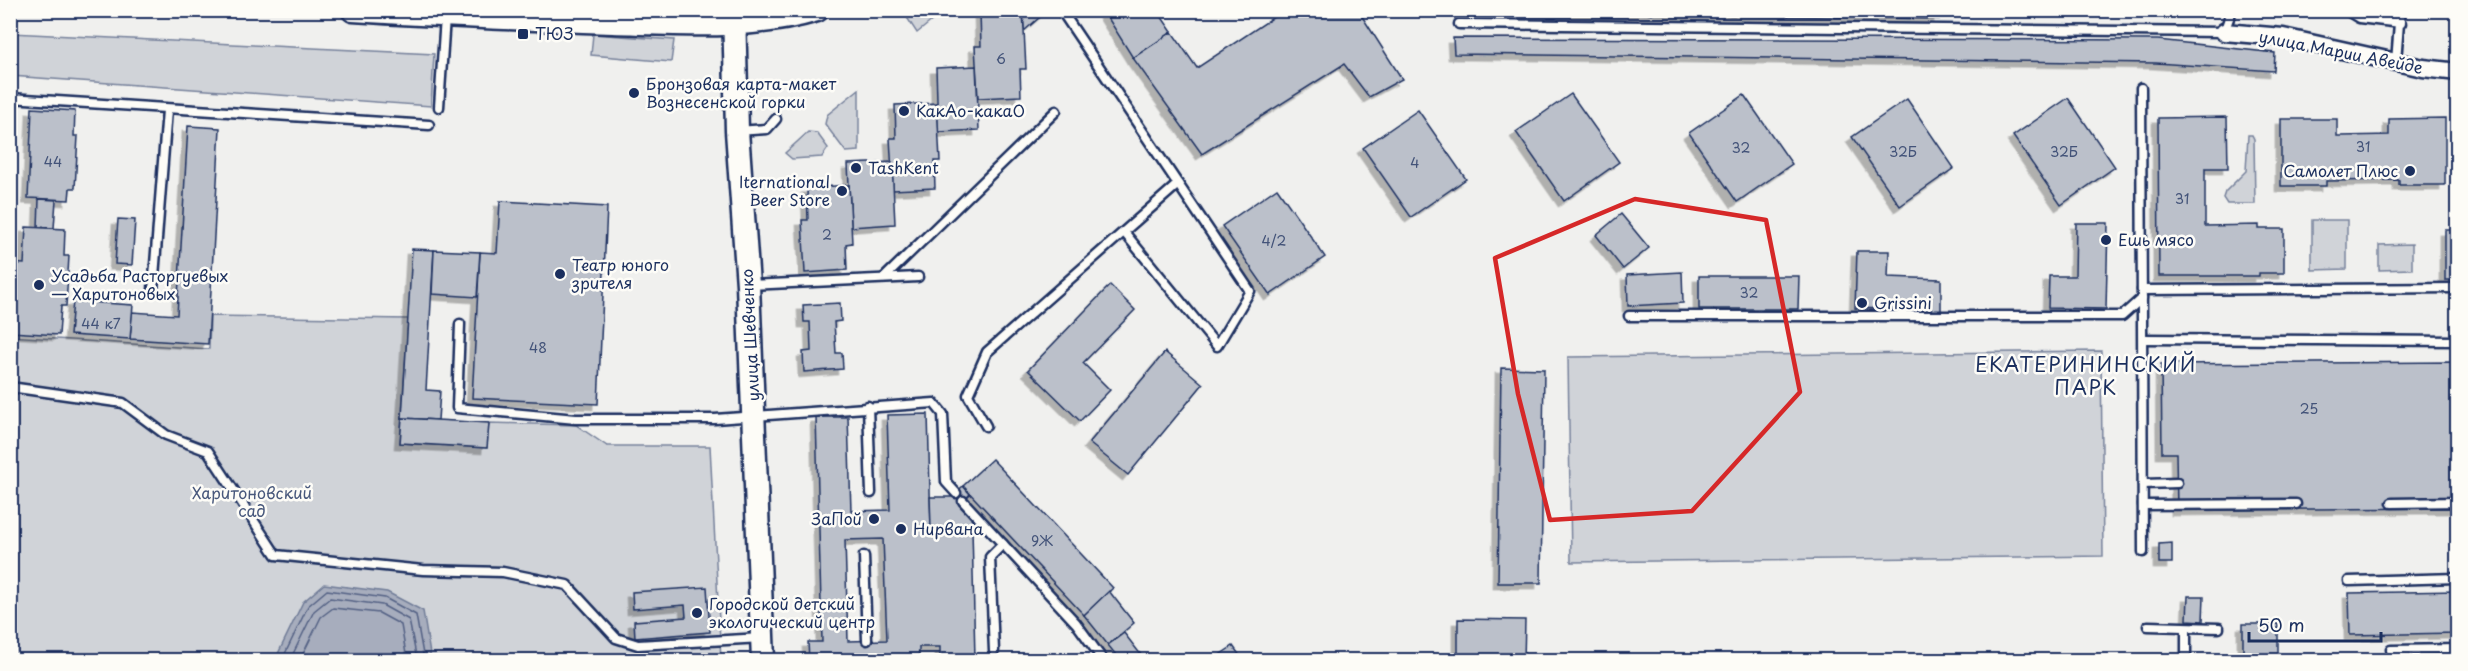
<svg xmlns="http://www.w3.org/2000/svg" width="2468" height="671" viewBox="0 0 2468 671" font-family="'Playpen Sans',sans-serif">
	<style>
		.green { fill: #d0d3d8; stroke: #76819b; stroke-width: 1.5 }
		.water { fill: #a7adbd; stroke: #6f7b97; stroke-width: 1.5 }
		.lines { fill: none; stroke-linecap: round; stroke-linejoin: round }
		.shore { stroke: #536184; stroke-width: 1.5 }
		.building { fill: #bbc0ca; stroke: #1b2f5e; stroke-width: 1.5; fill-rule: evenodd; filter: url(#shadow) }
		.service-casing { stroke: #1b2f5e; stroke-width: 13 }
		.minor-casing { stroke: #1b2f5e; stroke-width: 21 }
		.secondary-casing { stroke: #1b2f5e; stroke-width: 27 }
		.service { stroke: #fdfcf7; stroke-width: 8 }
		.minor { stroke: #fdfcf7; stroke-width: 16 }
		.secondary { stroke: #fdfcf7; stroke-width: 22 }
		.marked { fill: none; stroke: #d62828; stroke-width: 4.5; stroke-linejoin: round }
		.poi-dot { fill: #1b2f5e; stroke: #fdfcf7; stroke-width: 2 }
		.labels { text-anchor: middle; stroke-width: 5; stroke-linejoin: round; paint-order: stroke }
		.number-label { font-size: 14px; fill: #435379 }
		.poi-label { font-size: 16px; fill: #1b2f5e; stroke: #fdfcf7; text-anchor: start }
		.street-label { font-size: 16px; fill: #1b2f5e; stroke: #fdfcf7 }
		.park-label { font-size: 16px; fill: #48587c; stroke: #fdfcf7 }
		.quarter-label { font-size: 20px; letter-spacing: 1.5px; fill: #1b2f5e; stroke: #fdfcf7 }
	</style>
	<defs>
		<filter id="shadow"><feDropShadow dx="-5.5" dy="5.5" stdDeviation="0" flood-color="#0004"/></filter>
	</defs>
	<rect width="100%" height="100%" fill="#f0f0ee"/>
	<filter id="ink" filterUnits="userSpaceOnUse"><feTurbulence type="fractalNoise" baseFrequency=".0167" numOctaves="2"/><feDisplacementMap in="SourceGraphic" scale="12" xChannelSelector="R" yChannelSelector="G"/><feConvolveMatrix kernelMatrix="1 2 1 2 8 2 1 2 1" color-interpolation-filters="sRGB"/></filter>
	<g filter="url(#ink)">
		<g class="green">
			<path d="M916 10H944V11L917 33 906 16Z"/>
			<path d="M11 33 434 54 431 106 11 76Z"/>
			<path d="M593 34 674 40 671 62 591 55Z"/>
			<path d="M859 89V151L846 152 825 124 827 115Z"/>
			<path d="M808 132 817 133 828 148 822 157 792 159 785 153Z"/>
			<path d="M2248 135H2252L2254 139 2255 204H2227L2223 198 2225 192 2246 171Z"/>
			<path d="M2312 220H2347V269L2312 270Z"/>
			<path d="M2412 244V269L2379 270V245Z"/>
			<path d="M210 316 408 319 400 443 487 448 489 423 576 425 607 446H710L721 660H11L10 336 209 349Z"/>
			<path d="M2101 351 2103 556 1571 562 1568 357Z"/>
		</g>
		<path class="water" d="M324 584 387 592 423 611 431 660H275L303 602Z"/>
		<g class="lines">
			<g class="shore">
				<path d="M282 660 308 606 327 590 385 598 416 615 424 660"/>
				<path d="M290 660 314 611 330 598 382 605 409 620 417 660"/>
				<path d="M300 660 321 617 333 608 379 613 401 625 407 660"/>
			</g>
		</g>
		<g class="building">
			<path d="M1023 10H1048L1024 31Z"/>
			<path d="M1103 10H1157L1172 32 1133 58Z"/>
			<path d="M1279 10H1358L1402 79 1369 97 1344 64 1202 154 1133 58 1172 32 1197 68 1280 13Z"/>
			<path d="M1448 10H1939V19Z"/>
			<path d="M1023 11 1026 69H1020L1021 96 978 98 975 46H981L980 13Z"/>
			<path d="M1453 38 2158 40 2275 53 2274 71 2156 63 1454 54Z"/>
			<path d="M976 66 979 130 938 132 936 68Z"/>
			<path d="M1571 94 1619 162 1564 201 1516 132Z"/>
			<path d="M1744 95 1792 164 1737 202 1689 133Z"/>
			<path d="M2068 98 2115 167 2061 205 2013 136Z"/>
			<path d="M1907 99 1954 168 1900 206 1852 137Z"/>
			<path d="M937 103 940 161H934L935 188 893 190 890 138H896L895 105Z"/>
			<path d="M32 108 75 111 74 136H78L75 188H70L69 200 28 198Z"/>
			<path d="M1418 110 1466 179 1411 217 1363 148Z"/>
			<path d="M2227 117 2228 168H2205V226L2259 225V229H2284V273H2259V276H2159L2158 118Z"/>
			<path d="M2445 118V185H2399V180L2326 181V186H2281V119H2337V136H2341L2389 135V119Z"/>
			<path d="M188 126 220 128 208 344 130 339 132 312 177 315Z"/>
			<path d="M892 162 895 224 851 227 848 164Z"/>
			<path d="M849 185 852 243 846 244 847 270 805 273 802 220H808L807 188Z"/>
			<path d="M1277 188 1325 257 1270 295 1222 226Z"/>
			<path d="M39 199 56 200 54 228 38 227Z"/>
			<path d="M500 201 607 207 598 404 472 398 480 252 497 253Z"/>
			<path d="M1621 214 1649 248 1623 269 1596 235Z"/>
			<path d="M118 219 135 220 132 265 115 264Z"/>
			<path d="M2076 223H2108L2106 309 2048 308 2049 276H2075Z"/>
			<path d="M26 227 65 229 64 256H69L66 306H61L59 335 10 332V263L24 264Z"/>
			<rect x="2445" y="230" width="13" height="50"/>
			<path d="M412 249 434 250 426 390 440 391 438 420 402 418Z"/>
			<path d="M434 250 480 252 477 297 432 294Z"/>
			<path d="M1857 251H1889L1888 277 1941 279V311L1855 308Z"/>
			<path d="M1682 272 1683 303 1628 306 1627 275Z"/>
			<path d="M1699 276H1799L1798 309H1699Z"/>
			<path d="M1110 285 1135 310 1083 363 1110 390 1080 421 1028 370Z"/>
			<path d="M73 301 133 305 130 339 70 335Z"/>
			<path d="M840 303 841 321 834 322 836 353H842L843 369 804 372 803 352 811 351 810 322H804L803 305Z"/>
			<path d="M1165 352 1203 384 1128 475 1089 443Z"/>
			<path d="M2458 362V508L2177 510 2176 453H2162L2161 364Z"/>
			<path d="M1501 368 1544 369 1541 583H1498Z"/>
			<path d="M928 414 931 529 972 528 975 660H940V647H919V660H809L808 642H822L816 417H848L851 511 890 510 887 415ZM883 539 887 640 848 641 845 540Z"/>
			<path d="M402 418 489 423 487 448 400 443Z"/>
			<path d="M992 459 1113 588 1084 615 963 486Z"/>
			<path d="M963 486 970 494 961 504 971 514 972 528 931 529 930 497H951Z"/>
			<path d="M2172 543V563H2159V544Z"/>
			<path d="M707 587 710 632 635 638 634 621 686 617 685 605 633 609 632 592Z"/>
			<path d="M1109 591 1134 623 1108 645 1084 615Z"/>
			<path d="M2458 591V633L2350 635 2349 593Z"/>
			<path d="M2188 596H2204L2203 621 2187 620Z"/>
			<path d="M1458 619 1525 620 1524 660H1458Z"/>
			<rect x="2243" y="624" width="35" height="36"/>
			<path d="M1124 633 1145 660H1120L1108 645Z"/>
			<path d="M1233 646 1243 660H1212Z"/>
			<path d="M2455 657V660H2431V659Z"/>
		</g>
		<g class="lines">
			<g class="service-casing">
				<g id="service">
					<path d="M1061 10 1250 291 1217 346 1124 232"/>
					<path d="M2346 10 2359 18 2401 23"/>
					<path d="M1459 24 2224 32 2232 10"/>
					<path d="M2396 62 2400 10"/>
					<path d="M2141 88 2143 552"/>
					<path d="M10 98 429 125"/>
					<path d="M439 107 445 17"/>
					<path d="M737 131 767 129 776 119"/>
					<path d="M884 278 1056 111"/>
					<path d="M749 285 918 277"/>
					<path d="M153 290 167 110"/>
					<path d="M2142 290 2458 288"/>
					<path d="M1629 316H2122L2142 298"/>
					<path d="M460 324 457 408 576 419H715L934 403 943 414 946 482 956 493"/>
					<path d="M2143 339 2458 341"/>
					<path d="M10 387 123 403 166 435 208 451 276 555 423 570 503 572 567 585 616 638 638 645 762 638"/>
					<path d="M868 406 871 493"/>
					<path d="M986 426 968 395 987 352 1178 184"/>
					<path d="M2143 484 2177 483"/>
					<path d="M963 501 1076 623 1103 660"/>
					<path d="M2392 503 2458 502"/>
					<path d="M2143 505 2296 504"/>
					<path d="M864 556 867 640"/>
					<path d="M2349 581 2458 578"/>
					<path d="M2148 626 2219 628"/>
					<path d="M2391 650 2458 649"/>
					<path d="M994 651 990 557 1003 544"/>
					<path d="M2186 660V628"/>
				</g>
			</g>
			<g class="minor-casing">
				<path id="minor" d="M2224 32 2283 37 2423 68 2458 72"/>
			</g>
			<g class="secondary-casing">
				<g id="secondary">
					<path d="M353 10C440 16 526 19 613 22 681 24 751 30 817 10"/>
					<path d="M734 10 737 131 748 285 763 660"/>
				</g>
			</g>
			<use href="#service" class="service"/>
			<use href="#minor" class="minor"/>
			<use href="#secondary" class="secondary"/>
		</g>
	</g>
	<path class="marked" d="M1635 199 1766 220 1800 392 1692 511 1550 520 1518 394 1495 258Z"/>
	<g class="poi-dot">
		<rect x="517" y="28" width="12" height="12" rx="3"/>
		<circle cx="634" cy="93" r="6"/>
		<circle cx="904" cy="111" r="6"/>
		<circle cx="856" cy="168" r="6"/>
		<circle cx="2410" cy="171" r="6"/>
		<circle cx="842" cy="191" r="6"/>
		<circle cx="2106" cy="240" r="6"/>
		<circle cx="560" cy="274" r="6"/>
		<circle cx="39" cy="285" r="6"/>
		<circle cx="1862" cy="303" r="6"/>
		<circle cx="874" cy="519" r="6"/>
		<circle cx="901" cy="529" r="6"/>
		<circle cx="697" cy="613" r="6"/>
	</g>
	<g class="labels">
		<g class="number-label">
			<text x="1001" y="64">6</text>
			<text x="2363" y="152">31</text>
			<text x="1741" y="153">32</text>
			<text x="1903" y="157">32Б</text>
			<text x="2064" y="157">32Б</text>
			<text x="53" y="167">44</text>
			<text x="1415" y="168">4</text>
			<text x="2182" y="204">31</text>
			<text x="827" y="240">2</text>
			<text x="1274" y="246">4/2</text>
			<text x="1749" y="298">32</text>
			<text x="101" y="329">44 к7</text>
			<text x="538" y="353">48</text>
			<text x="2309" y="414">25</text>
			<text x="1042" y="546">9Ж</text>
		</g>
		<g class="poi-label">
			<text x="535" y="40">ТЮЗ</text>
			<text x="646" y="90">Бронзовая карта-макет<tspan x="646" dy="18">Вознесенской горки</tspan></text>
			<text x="916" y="117">КакАо-какаО</text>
			<text x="868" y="174">TashKent</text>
			<text x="2398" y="177" text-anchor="end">Самолет Плюс</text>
			<text x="830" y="188" text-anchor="end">Iternational<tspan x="830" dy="18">Beer Store</tspan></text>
			<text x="2118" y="246">Ешь мясо</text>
			<text x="572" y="271">Театр юного<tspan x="572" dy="18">зрителя</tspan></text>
			<text x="51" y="282">Усадьба Расторгуевых<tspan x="51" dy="18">— Харитоновых</tspan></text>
			<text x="1874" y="309">Grissini</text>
			<text x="862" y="525" text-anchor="end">ЗаПой</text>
			<text x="913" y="535">Нирвана</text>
			<text x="709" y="610">Городской детский<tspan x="709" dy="18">экологический центр</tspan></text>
		</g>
		<g class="street-label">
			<text transform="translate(2341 52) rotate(11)" y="6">улица Марии Авейде</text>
			<text transform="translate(750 335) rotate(-93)" y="6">улица Шевченко</text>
		</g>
		<g class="park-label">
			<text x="252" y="499">Харитоновский<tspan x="252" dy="18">сад</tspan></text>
		</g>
		<g class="quarter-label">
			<text x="2086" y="372">ЕКАТЕРИНИНСКИЙ<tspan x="2086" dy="23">ПАРК</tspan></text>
		</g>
	</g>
	<rect width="2468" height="671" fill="none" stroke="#fdfcf7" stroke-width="36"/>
	<rect x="18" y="18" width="2432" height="635" fill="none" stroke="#1b2f5e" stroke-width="2" filter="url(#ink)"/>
	<path d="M2249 632v9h132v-9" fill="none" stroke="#1b2f5e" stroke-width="3"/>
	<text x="2258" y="632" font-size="18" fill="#1b2f5e" stroke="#fdfcf7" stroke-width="4.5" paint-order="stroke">50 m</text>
</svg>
